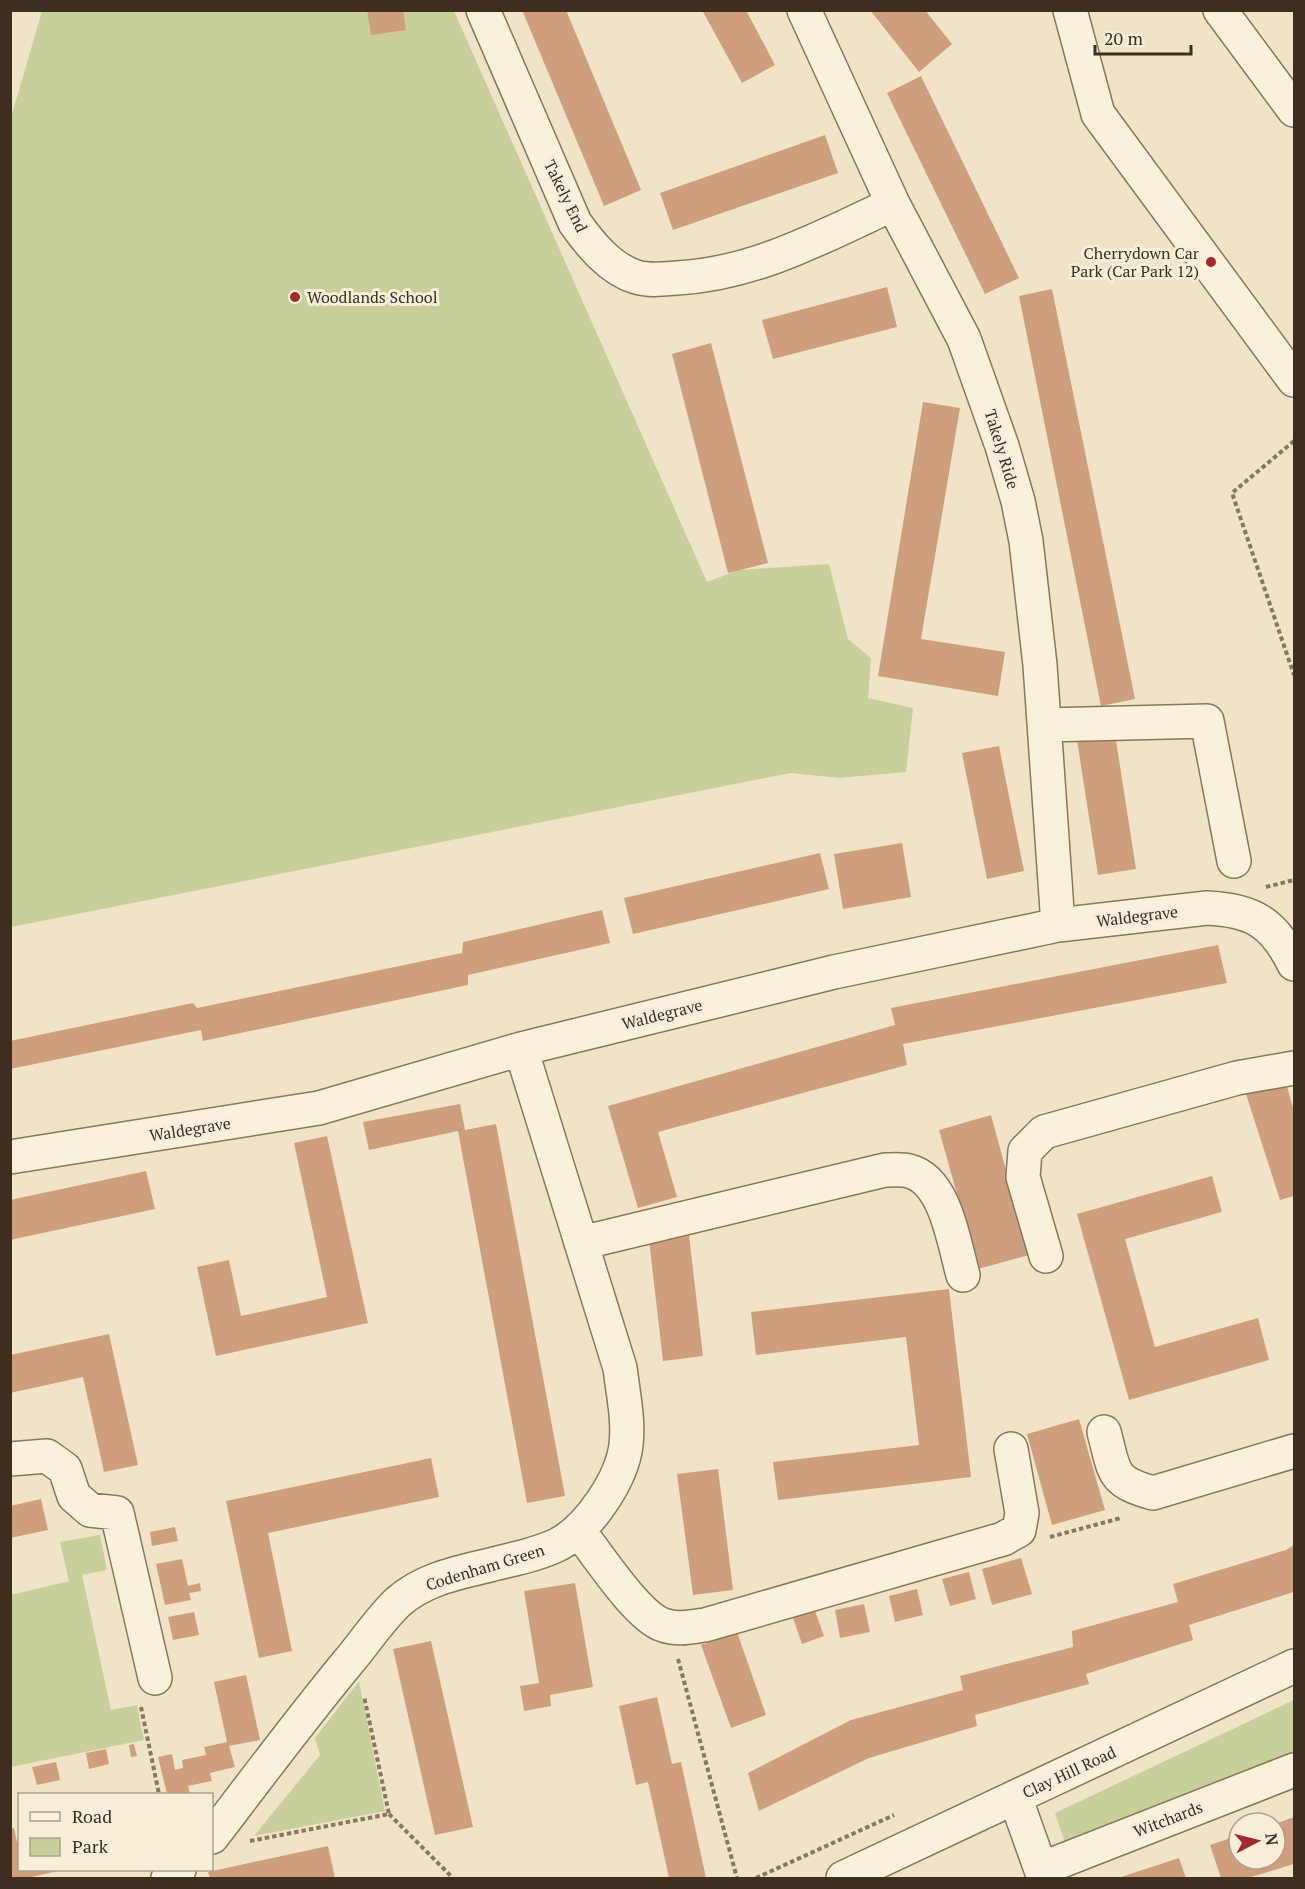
<svg xmlns="http://www.w3.org/2000/svg" width="1305" height="1889" font-family="'PT Serif',serif">
<style>
.green{fill:#c9cf9b}
.building{fill:#cf9f7d}
.lines{fill:none;stroke-linecap:round;stroke-linejoin:round}
.minor-casing{stroke:#8d765c;stroke-width:36}
.path{stroke:#8d765c;stroke-width:4;stroke-dasharray:4.5 3;stroke-linecap:butt}
.minor{stroke:#faf1dc;stroke-width:33}
.poi-dot{fill:#9e2a2b;stroke:#f7eed8;stroke-width:2}
.labels{text-anchor:middle;dominant-baseline:central;stroke-width:6;stroke-linejoin:round;paint-order:stroke}
.street-label{font-size:16px;fill:#3d2e20;stroke:#f7eed8}
.poi-label{font-size:16px;fill:#3d2e20;stroke:#f7eed8;text-anchor:end}
</style>
<rect width="100%" height="100%" fill="#f0e4c8"/>
<!-- green -->
<path class="green" d="M 42,11 L 454,11 L 707,582 L 738,570 L 829,564 L 848,639 L 871,658 L 868,698 L 913,708 L 906,772 L 839,778 L 791,773 L 11,927 L 10,121 Z
M 100,1535 L 107,1570 L 82,1575 L 111,1710 L 137,1705 L 144,1740 L 11,1767 L 11,1595 L 69,1581 L 60,1542 Z
M 359,1681 L 385,1811 L 254,1836 L 320,1755 L 315,1738 Z
M 1294,1700 L 1294,1757 L 1066,1846 L 1055,1813 Z"/>
<!-- building -->
<path class="building" d="M 367,10 L 403,10 L 406,30 L 371,35 Z
M 522,10 L 566,10 L 641,190 L 604,206 Z
M 702,10 L 746,10 L 775,65 L 742,83 Z
M 870,10 L 925,10 L 952,44 L 919,72 Z
M 921,76 L 1019,278 L 985,294 L 887,93 Z
M 825,135 L 838,173 L 673,230 L 660,193 Z
M 887,287 L 897,327 L 773,359 L 762,320 Z
M 1052,289 L 1135,699 L 1101,706 L 1019,296 Z
M 711,343 L 768,563 L 728,573 L 672,354 Z
M 923,402 L 960,408 L 921,639 L 1005,652 L 998,696 L 878,676 Z
M 1115,734 L 1136,869 L 1098,875 L 1077,740 Z
M 999,746 L 1024,871 L 987,879 L 962,753 Z
M 902,843 L 911,897 L 843,909 L 834,854 Z
M 820,853 L 829,889 L 633,934 L 624,898 Z
M 602,910 L 610,943 L 468,975 L 468,985 L 203,1041 L 201,1030 L 10,1069 L 10,1041 L 193,1003 L 197,1008 L 462,953 L 463,942 Z
M 1218,945 L 1227,983 L 903,1044 L 907,1065 L 658,1132 L 677,1197 L 638,1208 L 608,1106 L 895,1025 L 891,1008 Z
M 1284,1076 L 1294,1111 L 1294,1196 L 1280,1200 L 1244,1088 Z
M 460,1104 L 465,1130 L 496,1124 L 565,1496 L 527,1503 L 458,1131 L 369,1150 L 363,1122 Z
M 991,1115 L 1029,1255 L 978,1269 L 939,1130 Z
M 327,1136 L 368,1323 L 216,1356 L 197,1267 L 229,1260 L 241,1316 L 327,1297 L 294,1143 Z
M 146,1171 L 155,1209 L 10,1240 L 10,1200 Z
M 1212,1176 L 1222,1212 L 1125,1239 L 1155,1347 L 1258,1318 L 1269,1360 L 1129,1400 L 1077,1214 Z
M 689,1235 L 703,1356 L 663,1361 L 649,1240 Z
M 949,1289 L 971,1477 L 778,1500 L 773,1462 L 919,1445 L 906,1337 L 756,1355 L 751,1312 Z
M 109,1334 L 138,1465 L 104,1472 L 83,1377 L 10,1393 L 10,1355 Z
M 1079,1419 L 1105,1510 L 1052,1525 L 1027,1434 Z
M 431,1458 L 439,1497 L 268,1533 L 292,1651 L 259,1658 L 226,1501 Z
M 718,1469 L 733,1590 L 693,1595 L 677,1474 Z
M 41,1499 L 48,1530 L 10,1538 L 10,1506 Z
M 175,1527 L 178,1541 L 152,1546 L 150,1532 Z
M 1294,1545 L 1294,1592 L 1189,1625 L 1193,1640 L 1086,1674 L 1089,1684 L 975,1715 L 977,1726 L 869,1758 L 759,1811 L 748,1773 L 851,1720 L 963,1690 L 960,1676 L 1073,1647 L 1072,1631 L 1178,1602 L 1173,1584 L 1286,1550 Z
M 1021,1558 L 1032,1594 L 992,1605 L 982,1569 Z
M 182,1559 L 188,1586 L 200,1583 L 201,1591 L 189,1593 L 191,1600 L 165,1605 L 156,1564 Z
M 969,1572 L 976,1599 L 950,1606 L 942,1579 Z
M 575,1583 L 593,1687 L 550,1695 L 551,1706 L 524,1711 L 520,1686 L 539,1683 L 524,1591 Z
M 917,1589 L 923,1615 L 895,1622 L 889,1596 Z
M 864,1604 L 870,1632 L 840,1638 L 835,1610 Z
M 814,1608 L 824,1636 L 802,1644 L 792,1615 Z
M 194,1612 L 199,1635 L 173,1640 L 168,1617 Z
M 737,1632 L 766,1715 L 731,1728 L 701,1645 Z
M 431,1641 L 473,1827 L 435,1835 L 393,1649 Z
M 246,1675 L 260,1740 L 229,1746 L 235,1767 L 210,1773 L 212,1781 L 188,1786 L 190,1794 L 167,1794 L 158,1757 L 172,1754 L 175,1770 L 183,1768 L 182,1760 L 206,1755 L 204,1747 L 227,1742 L 214,1682 Z
M 657,1697 L 672,1764 L 681,1762 L 706,1878 L 669,1878 L 648,1782 L 636,1785 L 619,1706 Z
M 134,1744 L 137,1756 L 131,1757 L 129,1745 Z
M 106,1749 L 109,1764 L 89,1769 L 86,1753 Z
M 56,1762 L 60,1780 L 37,1785 L 32,1767 Z
M 1294,1817 L 1294,1864 L 1248,1878 L 1221,1878 L 1210,1845 L 1239,1835 L 1239,1859 L 1275,1859 L 1275,1824 Z
M 14,1828 L 17,1842 L 20,1841 L 20,1870 L 62,1870 L 27,1878 L 10,1878 L 10,1829 Z
M 328,1846 L 335,1878 L 210,1878 L 208,1872 Z
M 1179,1858 L 1186,1878 L 1118,1878 Z"/>
<g class="lines">
<defs>
<path id="minor" d="M 483,10 L 575,223 C 590,244 610,269 636,277 C 649,281 664,279 677,278 C 755,274 824,236 893,204
M 804,10 L 893,204 L 964,339 L 1002,446 L 1018,501 L 1026,541 L 1040,665 L 1058,925
M 1070,10 L 1098,114 L 1294,380
M 1220,10 L 1294,110
M 1045,725 L 1207,721 L 1234,861
M 10,1157 L 319,1108 L 521,1049 L 834,972 L 1058,925 L 1207,908 C 1253,910 1274,923 1294,964
M 581,1243 L 885,1170 C 892,1170 902,1169 909,1171 C 946,1180 954,1244 963,1275
M 1046,1256 L 1023,1177 L 1025,1151 L 1044,1132 L 1237,1078 L 1294,1068
M 1104,1432 C 1115,1472 1110,1481 1153,1493 L 1294,1451
M 10,1459 L 47,1456 L 65,1469 L 74,1496 L 90,1510 L 117,1513 L 155,1678
M 579,1531 C 597,1554 637,1616 663,1625 C 677,1630 690,1627 705,1625 L 1003,1539 L 1019,1530 L 1022,1513 L 1011,1449
M 1015,1797 L 1044,1878
M 212,1837 C 257,1778 301,1719 349,1661 C 365,1642 380,1619 398,1602 C 424,1579 457,1573 490,1565 C 513,1559 537,1555 559,1544 C 589,1528 622,1479 626,1445 C 629,1420 623,1393 620,1368 L 521,1049
M 1041,1869 L 1294,1770
M 168,1878 L 179,1870
M 843,1878 L 1294,1666"/>
</defs>
<!-- minor casing -->
<use href="#minor" class="minor-casing"/>
<!-- path -->
<path class="path" d="M 1294,441 L 1232,493 L 1294,675
M 1266,887 L 1294,880
M 1050,1537 L 1121,1518
M 678,1659 L 737,1878
M 141,1707 L 159,1794
M 389,1814 L 453,1878
M 250,1841 L 389,1814 L 364,1696
M 756,1878 L 894,1815"/>
<!-- minor -->
<use href="#minor" class="minor"/>
</g>
<!-- markers -->
<g class="poi-dot">
<circle cx="1211" cy="262" r="6"/>
<circle cx="295" cy="297" r="6"/>
</g>
<g class="labels">
<!-- street labels -->
<g class="street-label">
<text transform="translate(566 196) rotate(64)">Takely End</text>
<text transform="translate(1002 449) rotate(73)">Takely Ride</text>
<text transform="translate(1137 916) rotate(-7)">Waldegrave</text>
<text transform="translate(662 1014) rotate(-14)">Waldegrave</text>
<text transform="translate(190 1129) rotate(-9)">Waldegrave</text>
<text transform="translate(485 1567) rotate(-17)">Codenham Green</text>
<text transform="translate(1069 1772) rotate(-25)">Clay Hill Road</text>
<text transform="translate(1168 1819) rotate(-21)">Witchards</text>
</g>
<!-- poi labels -->
<g class="poi-label">
<text x="1199" y="253">Cherrydown Car<tspan x="1199" dy="18">Park (Car Park 12)</tspan></text>
<text x="307" y="297" text-anchor="start">Woodlands School</text>
</g>
</g>
<!-- border -->
<rect width="1305" height="1889" fill="none" stroke="#3d2e20" stroke-width="24"/>
<!-- legend -->
<rect x="18" y="1793" width="195" height="78" fill="#f7eed8" stroke="#ada18e" stroke-width="1.5"/>
<rect x="30" y="1812" width="30" height="9" fill="#faf1dc" stroke="#ada18e" stroke-width="1.5"/>
<text x="72" y="1823" font-size="18" fill="#3d2e20">Road</text>
<rect x="30" y="1838" width="30" height="18" fill="#c9cf9b" stroke="#ada18e" stroke-width="1.5"/>
<text x="72" y="1853" font-size="18" fill="#3d2e20">Park</text>
<!-- north arrow -->
<g transform="translate(1257 1841) rotate(83)"><circle r="28" fill="#f7eed8" stroke="#ada18e" stroke-width="1.5"/>
<path d="M0-4.5L10 22L0 15L-10 22Z" fill="#9e2a2b"/>
<text y="-9" font-size="16" font-weight="bold" text-anchor="middle" fill="#3d2e20">N</text>
</g>
<!-- scale -->
<path d="M1095 45v9h96v-9" fill="none" stroke="#3d2e20" stroke-width="3"/>
<text x="1104" y="45" font-size="18" fill="#3d2e20" stroke="#f7eed8" stroke-width="4.5" paint-order="stroke">20 m</text>
</svg>
